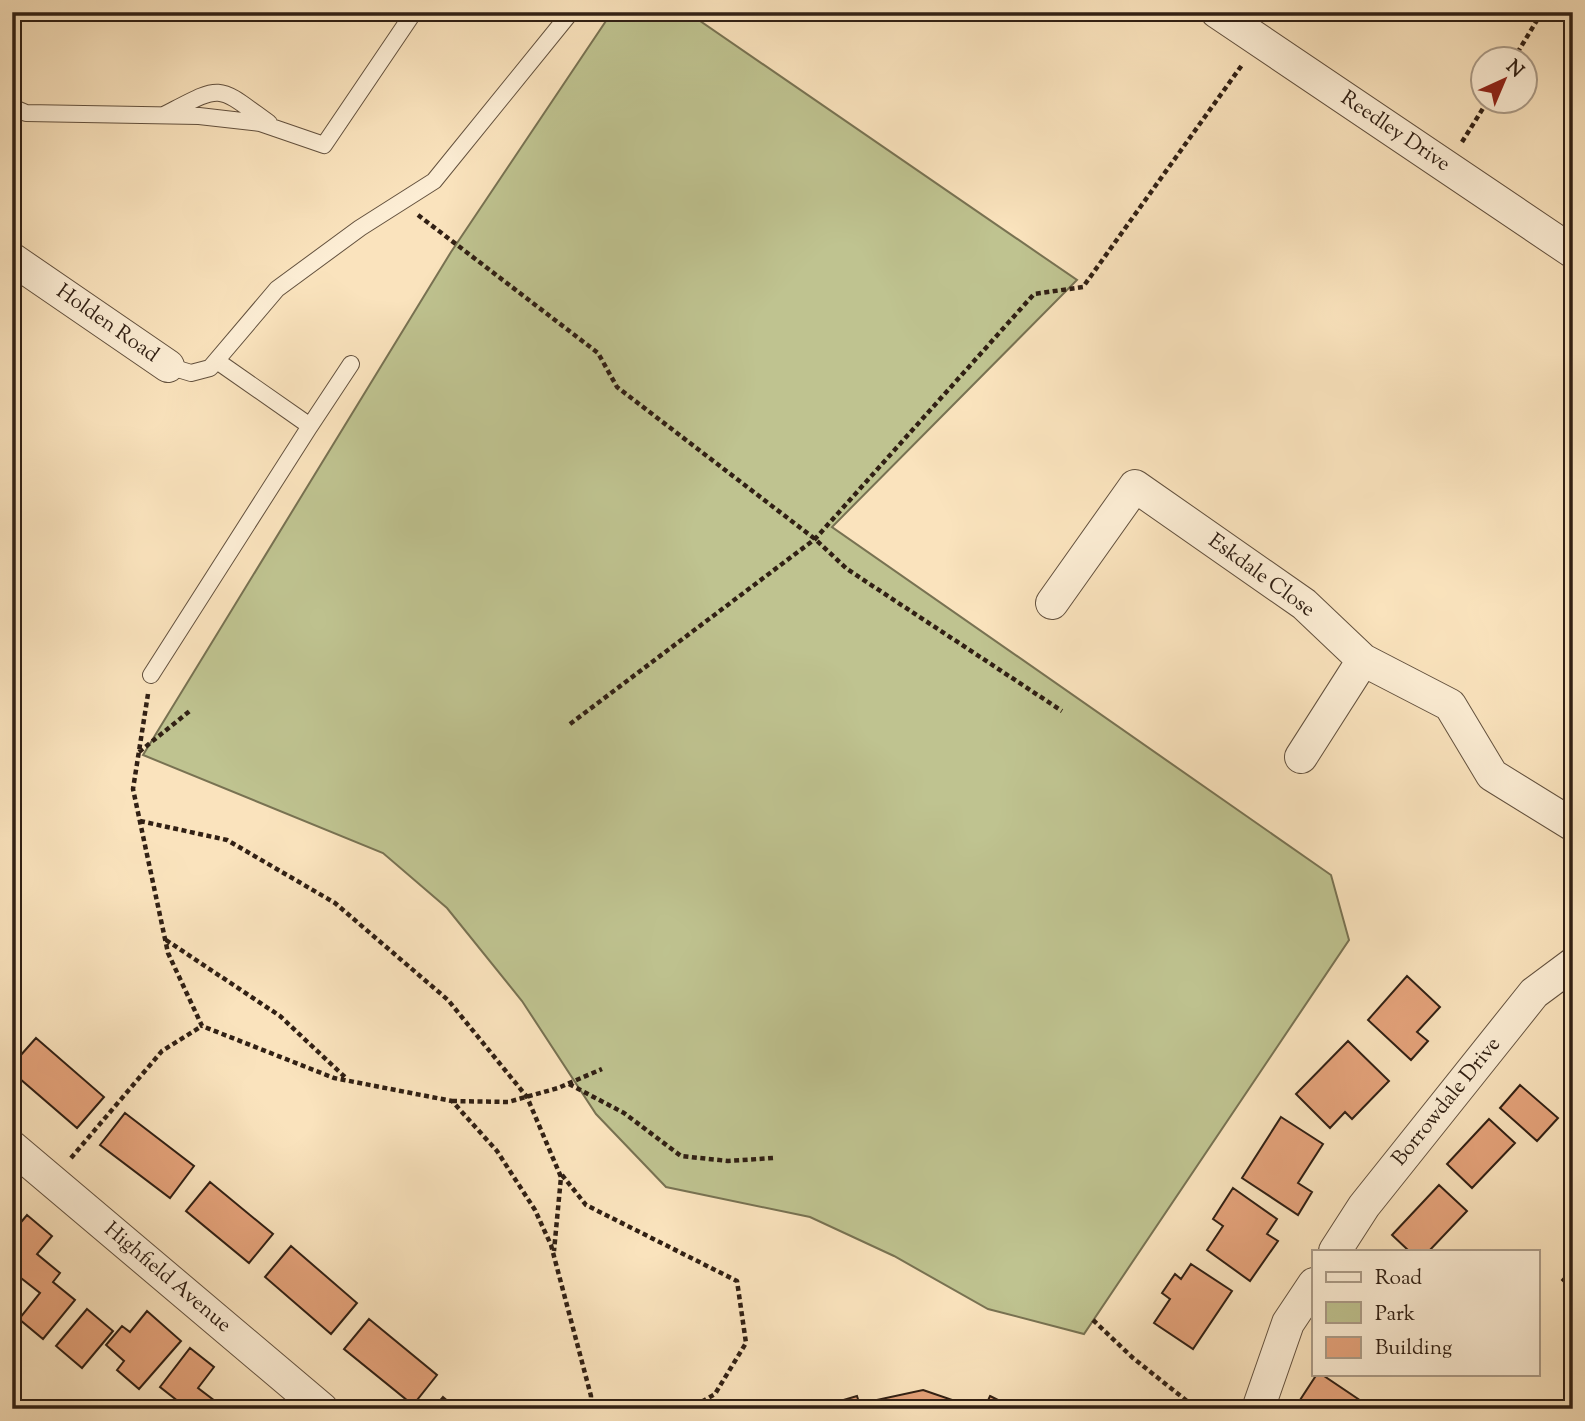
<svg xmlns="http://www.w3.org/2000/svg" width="1585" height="1421" font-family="'Sorts Mill Goudy',serif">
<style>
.green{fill:#bfc390;stroke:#787252;stroke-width:2}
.building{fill:#e5a37b;stroke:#312014;stroke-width:2}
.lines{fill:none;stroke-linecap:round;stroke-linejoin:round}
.service-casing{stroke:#63513e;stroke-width:18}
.minor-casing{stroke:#63513e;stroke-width:34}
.path{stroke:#312014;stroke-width:4.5;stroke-dasharray:5 3.5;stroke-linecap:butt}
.service{stroke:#fcedd4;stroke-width:16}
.minor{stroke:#fcedd4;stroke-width:32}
.labels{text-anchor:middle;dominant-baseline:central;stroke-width:7;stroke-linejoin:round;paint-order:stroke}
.street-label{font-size:21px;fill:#312014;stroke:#fcedd4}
</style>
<rect width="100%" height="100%" fill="#fae3bd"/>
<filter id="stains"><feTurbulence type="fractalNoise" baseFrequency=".00286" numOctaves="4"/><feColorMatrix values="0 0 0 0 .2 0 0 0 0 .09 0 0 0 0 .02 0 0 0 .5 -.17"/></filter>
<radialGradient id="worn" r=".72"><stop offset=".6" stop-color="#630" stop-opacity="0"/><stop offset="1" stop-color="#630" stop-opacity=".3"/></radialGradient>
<!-- green -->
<path class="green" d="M 612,12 L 687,12 L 1077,280 L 832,527 L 1331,875 L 1349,940 L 1084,1334 L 988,1309 L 894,1256 L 810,1217 L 666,1187 L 596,1114 L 522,1001 L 447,908 L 383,853 L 143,755 L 451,252 Z"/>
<!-- building -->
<path class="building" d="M 1407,976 L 1440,1007 L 1417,1032 L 1428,1041 L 1411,1060 L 1368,1020 Z
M 36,1038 L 104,1097 L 77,1128 L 12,1072 L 12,1065 Z
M 1348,1041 L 1389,1081 L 1352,1119 L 1345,1112 L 1330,1128 L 1296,1094 Z
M 1520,1085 L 1558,1118 L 1537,1141 L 1500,1108 Z
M 125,1113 L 194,1166 L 170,1198 L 100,1145 Z
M 1281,1117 L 1323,1144 L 1298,1183 L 1312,1192 L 1298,1215 L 1242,1178 Z
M 1489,1119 L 1515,1143 L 1472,1188 L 1447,1164 Z
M 210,1182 L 273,1234 L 249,1263 L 186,1211 Z
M 1439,1185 L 1467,1211 L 1429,1251 L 1409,1251 L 1392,1235 Z
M 1233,1188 L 1277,1219 L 1267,1234 L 1278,1241 L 1250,1281 L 1207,1250 L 1223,1226 L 1213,1219 Z
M 27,1215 L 52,1236 L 37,1254 L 60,1273 L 53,1282 L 75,1300 L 43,1339 L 19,1319 L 40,1293 L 12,1271 L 12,1233 Z
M 291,1246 L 357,1303 L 331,1334 L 265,1277 Z
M 1191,1264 L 1232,1291 L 1193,1349 L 1154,1323 L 1170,1299 L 1162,1293 L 1175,1274 L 1181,1279 Z
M 1573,1268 L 1573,1291 L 1562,1280 Z
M 87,1309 L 113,1331 L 82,1368 L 56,1346 Z
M 147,1311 L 181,1341 L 139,1389 L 117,1370 L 124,1361 L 106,1345 L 122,1326 L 130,1332 Z
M 369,1319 L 437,1375 L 413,1405 L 344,1349 Z
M 190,1348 L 214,1367 L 198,1388 L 219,1404 L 216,1409 L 188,1409 L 160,1387 Z
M 1317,1374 L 1321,1374 L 1373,1409 L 1313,1409 L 1300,1400 Z
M 923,1390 L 967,1405 L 965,1409 L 874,1409 L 872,1401 Z
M 857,1396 L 861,1409 L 813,1409 Z
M 990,1396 L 1016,1409 L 984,1409 Z
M 443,1397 L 457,1409 L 433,1409 Z"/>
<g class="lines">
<defs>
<path id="service" d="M 12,107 L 26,113 L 199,116 L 260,123 L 324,145 L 414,12
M 164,115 C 224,84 215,84 269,123
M 217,361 L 310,426 L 351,364
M 168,366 L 191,373 L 210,368 L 277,289 L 360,228 L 434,181 L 571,12
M 151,675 L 310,426"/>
<path id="minor" d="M 1217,12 L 1573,252
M 12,259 L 168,366
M 1052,603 L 1135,486 L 1304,604 L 1363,660 L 1450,705 L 1492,775 L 1573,825
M 1301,757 L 1363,660
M 12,1147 L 322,1409
M 1335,1251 L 1364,1206 L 1534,993 L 1573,964
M 1258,1409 L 1288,1323 L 1314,1284"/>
</defs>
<!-- service casing -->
<use href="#service" class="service-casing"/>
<!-- minor casing -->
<use href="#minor" class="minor-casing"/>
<!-- path -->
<path class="path" d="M 1513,60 L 1542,12
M 1462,142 L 1487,102
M 418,215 L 598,353 L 617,387 L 815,539 L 847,569 L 1062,711
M 148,694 L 133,789 L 168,953 L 202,1026 L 334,1078 L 452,1101 L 497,1151 L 535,1210 L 551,1245 L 591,1396 L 590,1409
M 570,724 L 815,539 L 1034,294 L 1083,287 L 1242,65
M 139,752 L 191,710
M 140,821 L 227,840 L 335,903 L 448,1000 L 527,1097 L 561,1177 L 554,1251
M 166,940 L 280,1016 L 347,1079
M 569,1084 L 624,1113 L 681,1156 L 728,1161 L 773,1158
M 452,1101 L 508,1102 L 558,1088 L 602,1069
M 71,1158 L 162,1051 L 202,1026
M 562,1175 L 586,1205 L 737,1281 L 746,1343 L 715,1394 L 689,1409
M 1093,1320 L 1133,1358 L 1197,1409"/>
<!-- service -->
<use href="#service" class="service"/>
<!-- minor -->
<use href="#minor" class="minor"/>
</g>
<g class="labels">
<!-- street labels -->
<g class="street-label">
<text transform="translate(1395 132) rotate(34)">Reedley Drive</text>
<text transform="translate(107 324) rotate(35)">Holden Road</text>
<text transform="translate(1261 576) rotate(36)">Eskdale Close</text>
<text transform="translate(1447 1102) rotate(-51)">Borrowdale Drive</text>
<text transform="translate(167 1278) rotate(40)">Highfield Avenue</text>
</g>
</g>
<!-- margin -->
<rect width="1585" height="1421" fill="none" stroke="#fae3bd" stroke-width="42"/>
<rect x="14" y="14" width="1557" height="1393" fill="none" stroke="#312014" stroke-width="3.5"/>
<rect x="21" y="21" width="1543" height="1379" fill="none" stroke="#312014" stroke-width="2"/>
<!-- legend -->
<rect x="1312" y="1250" width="228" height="126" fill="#fcedd4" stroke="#ab9b87" stroke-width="2"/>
<rect x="1326" y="1272" width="35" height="10" fill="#fcedd4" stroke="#ab9b87" stroke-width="2"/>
<text x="1375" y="1284" font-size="21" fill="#312014">Road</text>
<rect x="1326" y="1302" width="35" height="21" fill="#bfc390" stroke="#ab9b87" stroke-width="2"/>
<text x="1375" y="1320" font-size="21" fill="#312014">Park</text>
<rect x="1326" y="1337" width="35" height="21" fill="#e5a37b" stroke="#ab9b87" stroke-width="2"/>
<text x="1375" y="1354" font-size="21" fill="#312014">Building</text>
<!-- north arrow -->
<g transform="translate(1504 80) rotate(44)"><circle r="33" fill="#fcedd4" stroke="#ab9b87" stroke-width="2"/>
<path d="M0-5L12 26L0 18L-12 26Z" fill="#8f2418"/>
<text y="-10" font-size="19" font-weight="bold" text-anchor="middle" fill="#312014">N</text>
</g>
<rect width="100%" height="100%" filter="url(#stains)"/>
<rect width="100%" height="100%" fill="url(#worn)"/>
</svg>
